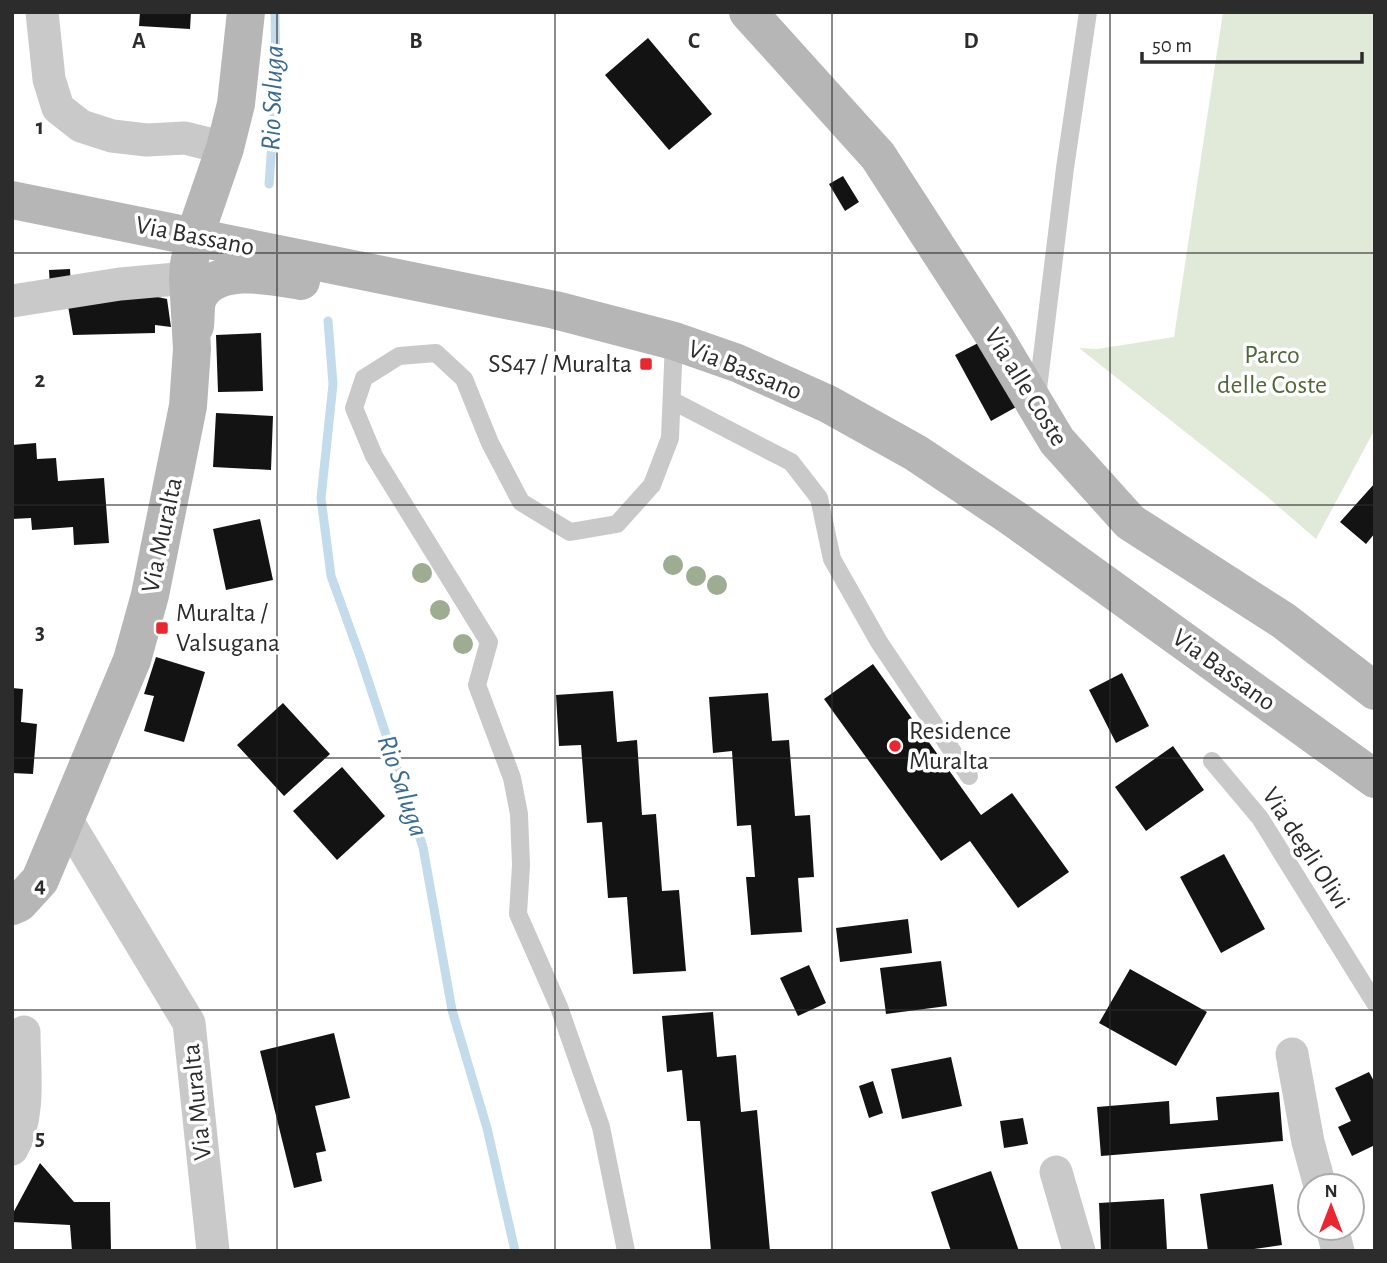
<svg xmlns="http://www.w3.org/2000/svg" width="1387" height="1263" font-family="'Alegreya Sans',sans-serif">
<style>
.green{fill:#e1ead8}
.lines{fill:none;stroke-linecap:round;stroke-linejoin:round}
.stream{stroke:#c3dbeb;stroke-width:9}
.building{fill:#131313}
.lane{stroke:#c9c9c9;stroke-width:18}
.street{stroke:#c9c9c9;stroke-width:33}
.secondary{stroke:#b6b6b6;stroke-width:38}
.tree{fill:#9eac92}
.grid{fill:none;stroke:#2c2c2c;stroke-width:2;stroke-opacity:0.55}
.poi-dot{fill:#ea2631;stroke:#fff;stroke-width:2.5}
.labels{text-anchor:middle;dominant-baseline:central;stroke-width:7;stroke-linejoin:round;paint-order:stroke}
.street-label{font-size:26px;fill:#2c2c2c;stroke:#fff}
.park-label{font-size:26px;fill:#4e6838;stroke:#fff}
.poi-label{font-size:26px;fill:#2c2c2c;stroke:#fff;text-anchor:start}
.water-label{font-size:28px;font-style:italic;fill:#386c8f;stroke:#fff}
.grid-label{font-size:23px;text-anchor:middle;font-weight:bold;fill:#2c2c2c;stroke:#fff;stroke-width:7;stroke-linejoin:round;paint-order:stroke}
</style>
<rect width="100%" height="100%" fill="#fff"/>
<!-- green -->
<path class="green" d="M 1223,12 L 1375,12 L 1375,429 L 1316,539 L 1264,494 L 1079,348 L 1097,349 L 1174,337 Z"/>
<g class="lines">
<!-- stream -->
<path class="stream" d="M 269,184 L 276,86 L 275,12
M 328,321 L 333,384 L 321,498 L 331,576 L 360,656 L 423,847 L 452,1010 L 487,1128 L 515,1251"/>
</g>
<!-- building -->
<path class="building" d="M 140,12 L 191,12 L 190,29 L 139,26 Z
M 648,38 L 712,114 L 669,150 L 605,75 Z
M 843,176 L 859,202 L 845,211 L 829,184 Z
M 70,269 L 71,287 L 50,288 L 49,270 Z
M 144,294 L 167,299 L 171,327 L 155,325 L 155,333 L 73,335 L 67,300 Z
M 261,333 L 263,391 L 218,392 L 216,335 Z
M 984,340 L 1020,405 L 991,421 L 955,355 Z
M 216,413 L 273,416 L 271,470 L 213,467 Z
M 36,443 L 37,459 L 56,458 L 58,481 L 104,478 L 109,543 L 74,545 L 73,527 L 32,530 L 31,518 L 12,519 L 12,445 Z
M 1375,483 L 1375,533 L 1366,544 L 1340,522 Z
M 260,519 L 273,580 L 226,590 L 213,529 Z
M 156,657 L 205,672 L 184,742 L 144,731 L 154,696 L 144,694 Z
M 873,664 L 981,815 L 1012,793 L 1069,872 L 1018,908 L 970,841 L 941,861 L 824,699 Z
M 1122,673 L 1149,726 L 1116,743 L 1089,690 Z
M 12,688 L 23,689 L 21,722 L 37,724 L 33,774 L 12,773 Z
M 613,691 L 617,742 L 637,740 L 642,815 L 656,814 L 662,891 L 679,890 L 686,971 L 633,974 L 627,897 L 608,898 L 602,822 L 587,823 L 581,745 L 559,746 L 556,695 Z
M 768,693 L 772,741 L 789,740 L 795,816 L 810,815 L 814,877 L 798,878 L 802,932 L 751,935 L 746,877 L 755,877 L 751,825 L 737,826 L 732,751 L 713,753 L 709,697 Z
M 283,703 L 330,754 L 284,796 L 237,745 Z
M 1173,746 L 1204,790 L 1146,831 L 1115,787 Z
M 342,767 L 385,816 L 337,860 L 293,811 Z
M 1224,854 L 1265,929 L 1221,953 L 1180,877 Z
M 908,919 L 912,953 L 840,962 L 836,928 Z
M 941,961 L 947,1006 L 886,1014 L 880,968 Z
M 809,965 L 826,1003 L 798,1016 L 780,978 Z
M 1130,969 L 1207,1012 L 1176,1066 L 1099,1023 Z
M 713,1012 L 717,1057 L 736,1055 L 741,1112 L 757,1110 L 770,1251 L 711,1251 L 700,1121 L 687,1121 L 682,1070 L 667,1072 L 662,1016 Z
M 334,1033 L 350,1098 L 315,1106 L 326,1151 L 316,1153 L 322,1181 L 294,1188 L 260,1051 Z
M 951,1057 L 962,1106 L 902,1119 L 891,1069 Z
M 1369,1072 L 1375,1083 L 1375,1145 L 1352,1156 L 1338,1127 L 1351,1121 L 1335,1088 Z
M 873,1081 L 883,1113 L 869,1118 L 859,1086 Z
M 1279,1092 L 1283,1141 L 1101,1156 L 1097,1107 L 1169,1101 L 1170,1124 L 1218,1120 L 1216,1097 Z
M 1023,1118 L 1028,1144 L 1004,1148 L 1000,1121 Z
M 40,1163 L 74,1202 L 110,1202 L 111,1251 L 72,1251 L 70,1225 L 12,1222 L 12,1215 Z
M 991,1171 L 1019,1251 L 951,1251 L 931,1192 Z
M 1273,1184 L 1282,1245 L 1240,1251 L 1208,1251 L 1200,1194 Z
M 1164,1199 L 1167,1251 L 1101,1251 L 1099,1203 Z"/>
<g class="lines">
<!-- lane -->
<path class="lane" d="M 1037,397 L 1065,168 L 1088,12
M 673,401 L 791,462 L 819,498 L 832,559 L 879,642 L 969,776
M 1212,761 L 1260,818 L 1375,1003
M 626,1251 L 601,1127 L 559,1007 L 518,914 L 521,865 L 519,814 L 512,778 L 477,685 L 489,642 L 374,456 L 354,408 L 364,378 L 399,356 L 436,353 L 464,379 L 490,443 L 521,502 L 570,532 L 617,524 L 652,485 L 670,438 L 674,341"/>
<!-- street -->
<path class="street" d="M 42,12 L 49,79 L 58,108 L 81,126 L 112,136 L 147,140 L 185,138 L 225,148
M 12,301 L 120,284 L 188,278
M 66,819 L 189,1023 L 213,1251
M 1292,1054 L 1308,1142 L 1320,1186
M 12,1149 C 31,1116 24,1069 24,1032
M 1056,1172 L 1079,1251
M 1332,1228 L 1338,1251"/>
<!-- secondary -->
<path class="secondary" d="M 748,12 L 878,156 L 993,334 L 1057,441 L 1130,522 L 1284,621 L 1375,691
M 12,200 L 555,310 L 674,341 L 737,363 L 828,404 L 916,453 L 1013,518 L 1375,779
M 195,326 C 196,318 195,305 198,298 C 214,263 273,276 301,281
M 12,906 L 19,903 L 40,880 L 132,660 L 150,595 L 188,406 L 192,349 L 188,278 L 189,264 L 195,235 L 225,148 L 236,104 L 246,12"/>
</g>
<!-- trees -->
<g class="tree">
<circle cx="673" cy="565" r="10"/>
<circle cx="422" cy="573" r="10"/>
<circle cx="696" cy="576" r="10"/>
<circle cx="717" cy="585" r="10"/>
<circle cx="440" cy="610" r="10"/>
<circle cx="463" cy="644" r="10"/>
</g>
<!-- grid -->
<path class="grid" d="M 277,12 L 277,1251M 555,12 L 555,1251M 832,12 L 832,1251M 1110,12 L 1110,1251M 12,253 L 1375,253M 12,505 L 1375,505M 12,758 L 1375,758M 12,1010 L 1375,1010"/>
<!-- markers -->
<g class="poi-dot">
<rect x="639" y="357" width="14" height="14" rx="3.5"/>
<rect x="155" y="621" width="14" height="14" rx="3.5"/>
<circle cx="895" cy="746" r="7"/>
</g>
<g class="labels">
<!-- street labels -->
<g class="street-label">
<text transform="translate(195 236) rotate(11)">Via Bassano</text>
<text transform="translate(745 370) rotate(22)">Via Bassano</text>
<text transform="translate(1026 387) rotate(58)">Via alle Coste</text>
<text transform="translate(162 535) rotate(-78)">Via Muralta</text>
<text transform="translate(1224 670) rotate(36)">Via Bassano</text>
<text transform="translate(1306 848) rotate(57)">Via degli Olivi</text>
<text transform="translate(197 1102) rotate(-96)">Via Muralta</text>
</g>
<!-- park labels -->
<g class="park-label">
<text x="1272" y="355">Parco<tspan x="1272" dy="30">delle Coste</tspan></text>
</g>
<!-- poi labels -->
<g class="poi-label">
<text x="632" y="364" text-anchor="end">SS47 / Muralta</text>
<text x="176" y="613">Muralta /<tspan x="176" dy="30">Valsugana</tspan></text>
<text x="909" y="731">Residence<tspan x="909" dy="30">Muralta</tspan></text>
</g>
<!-- water labels -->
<g class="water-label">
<text transform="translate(273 98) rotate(-88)">Rio Saluga</text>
<text transform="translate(402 786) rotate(71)">Rio Saluga</text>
</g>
</g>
<g class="grid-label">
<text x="139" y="48">A</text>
<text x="416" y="48">B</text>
<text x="694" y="48">C</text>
<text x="971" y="48">D</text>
<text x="40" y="134">1</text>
<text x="40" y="387">2</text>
<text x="40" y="639">3</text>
<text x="40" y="892">4</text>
<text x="40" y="1145">5</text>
</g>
<!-- border -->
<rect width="1387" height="1263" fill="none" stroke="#2c2c2c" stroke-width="28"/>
<!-- north arrow -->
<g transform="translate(1331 1207)"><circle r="33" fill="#ffffff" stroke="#ababab" stroke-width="2"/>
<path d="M0-5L12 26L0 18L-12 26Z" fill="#ea2631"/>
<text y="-10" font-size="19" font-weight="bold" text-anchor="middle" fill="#2c2c2c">N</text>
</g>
<!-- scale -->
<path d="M1142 52v10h220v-10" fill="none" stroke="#2c2c2c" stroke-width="3.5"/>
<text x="1152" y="52" font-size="21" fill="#2c2c2c" stroke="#ffffff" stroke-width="5" paint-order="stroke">50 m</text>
</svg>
